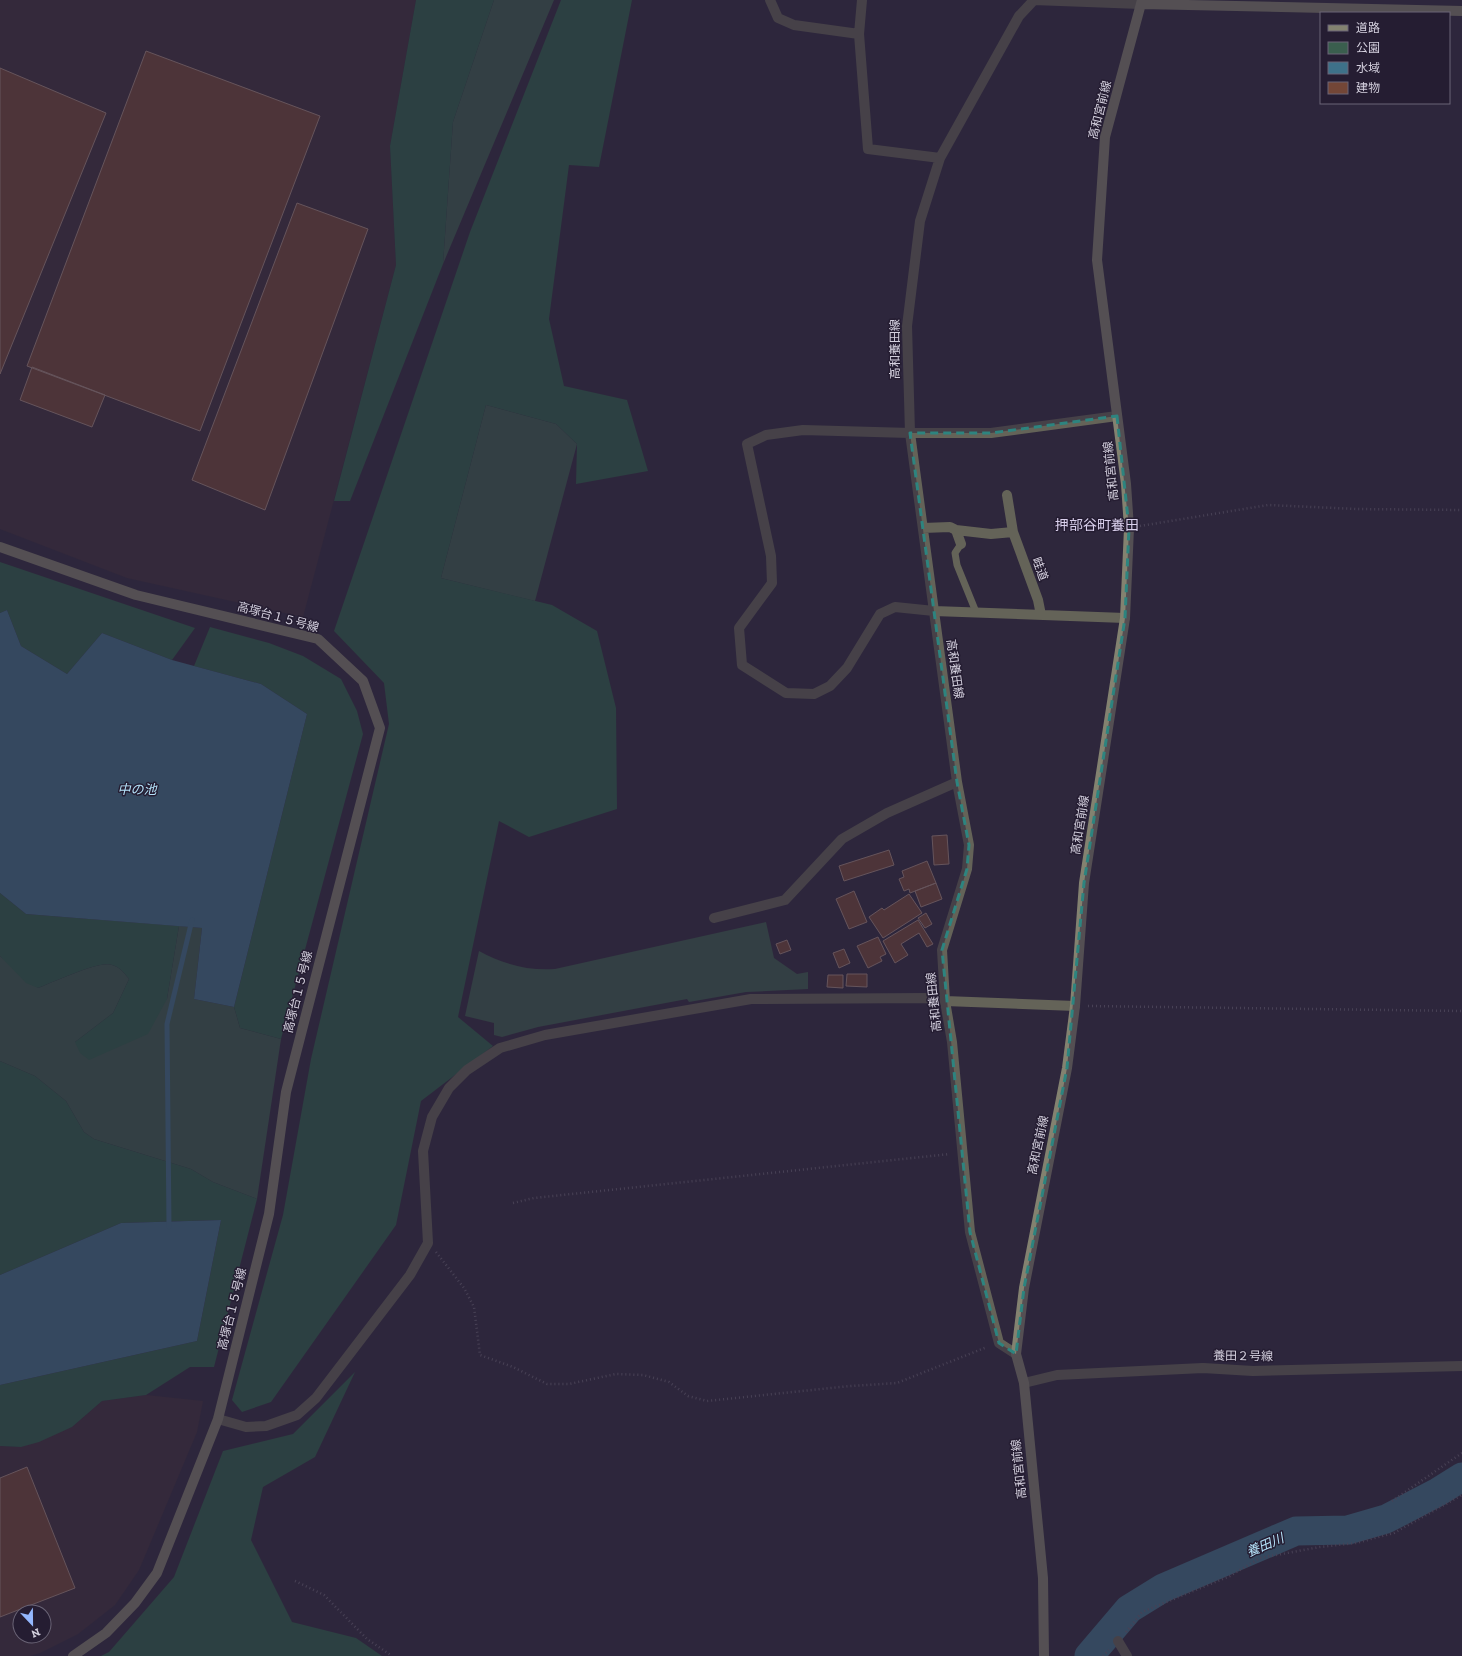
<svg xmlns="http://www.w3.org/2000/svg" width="1462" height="1656" font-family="'Zilla Slab','Noto Sans JP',serif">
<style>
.industrial{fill:#3c2d3a;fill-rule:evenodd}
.green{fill:#3a5e4e}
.forest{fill:#2b5f49}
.water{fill:#3e7189}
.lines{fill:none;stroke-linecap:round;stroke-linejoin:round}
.stream{stroke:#3e7189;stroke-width:5}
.river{stroke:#3e7189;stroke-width:29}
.building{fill:#734637;stroke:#a98b81}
.path{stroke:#686275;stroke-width:2.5;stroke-dasharray:1 3;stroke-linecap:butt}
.lane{stroke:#646358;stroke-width:7}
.street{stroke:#646358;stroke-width:10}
.secondary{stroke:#838270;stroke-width:10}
.marked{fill:none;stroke:#2d847f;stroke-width:3;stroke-dasharray:8 5;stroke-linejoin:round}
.labels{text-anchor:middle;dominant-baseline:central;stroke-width:3;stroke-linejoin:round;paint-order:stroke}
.street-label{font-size:12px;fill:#d4d0de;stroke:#251d32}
.water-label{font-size:13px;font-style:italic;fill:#b4e2f9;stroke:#251d32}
.quarter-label{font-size:14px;fill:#dad1ed;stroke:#251d32}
</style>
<rect width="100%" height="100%" fill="#2e273c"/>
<!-- industrial -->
<path class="industrial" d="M 0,0 L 416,0 L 390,146 L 396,265 L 303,617 L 127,578 L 0,529 Z
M 146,1395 L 203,1401 L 197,1432 L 139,1570 L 115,1605 L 78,1634 L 40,1653 L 30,1656 L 0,1656 L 0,1446 L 21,1447 L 72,1427 L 102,1401 ZM 20,1612 L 44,1612 L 44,1636 L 20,1636 Z"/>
<!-- green -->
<path class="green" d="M 494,0 L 554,0 L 443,264 L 453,122 Z
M 486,405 L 556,424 L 577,444 L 535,601 L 441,578 Z
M 766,922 L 774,958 L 797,974 L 808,972 L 808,989 L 746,992 L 689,1002 L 687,999 L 538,1027 L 502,1037 L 494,1035 L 494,1023 L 465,1016 L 479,951 C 503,964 528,971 555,969 Z
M 179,926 L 202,928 L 194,999 L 234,1007 L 240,1028 L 281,1039 L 257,1199 L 213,1182 L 191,1169 L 94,1139 L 84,1132 L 66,1101 L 35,1076 L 0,1061 L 0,956 L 38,988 C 52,983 100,960 112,965 C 120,967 124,973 129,979 L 113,1013 L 75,1042 L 167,999 Z"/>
<!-- forest -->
<path class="forest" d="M 416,0 L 494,0 L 453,122 L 443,264 L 350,501 L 334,501 L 396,265 L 390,146 Z
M 561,0 L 632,0 L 599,167 L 569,165 L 549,319 L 564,386 L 627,400 L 648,471 L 576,484 L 577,444 L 556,424 L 486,405 L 441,578 L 552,605 L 597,631 L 616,708 L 617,809 L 529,837 L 499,821 L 458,1017 L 493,1046 L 421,1101 L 396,1225 L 271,1402 L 242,1412 L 232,1400 L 283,1215 L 311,1059 L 389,724 L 384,683 L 334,631 L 470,232 Z
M 0,562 L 195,628 L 172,660 L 102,633 L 67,674 L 21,646 L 7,610 L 0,613 Z
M 210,627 L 269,643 L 303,656 L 341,679 L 357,711 L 363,734 L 281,1039 L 240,1028 L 234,1007 L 307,714 L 261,684 L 194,666 Z
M 0,893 L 26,914 L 179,926 L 167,999 L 148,1034 L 89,1060 L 80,1053 L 75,1042 L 113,1013 L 129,979 C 124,973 120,967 112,965 C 100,960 52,983 38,988 L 26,983 L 0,956 Z
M 0,1061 L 35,1076 L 66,1101 L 84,1132 L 94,1139 L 191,1169 L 213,1182 L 257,1199 L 214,1367 L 190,1367 L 146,1395 L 102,1401 L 72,1427 L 39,1442 L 21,1447 L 0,1446 L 0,1385 L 197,1341 L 221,1220 L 121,1223 L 0,1275 Z
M 355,1372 L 315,1457 L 263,1487 L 251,1540 L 292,1622 L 356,1638 L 382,1656 L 101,1656 L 109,1652 L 174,1577 L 223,1451 L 293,1434 Z"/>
<!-- water -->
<path class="water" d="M 7,610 L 21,646 L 67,674 L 102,633 L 172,660 L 261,684 L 307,714 L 234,1007 L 194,999 L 202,928 L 26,914 L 0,893 L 0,613 Z
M 221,1220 L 197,1341 L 0,1385 L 0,1275 L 121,1223 Z"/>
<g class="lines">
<!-- stream -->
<path class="stream" d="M 169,1227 L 167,1024 L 192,920"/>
<!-- river -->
<path class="river" d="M 1089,1656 L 1129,1609 L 1163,1588 L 1296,1531 L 1348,1530 L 1386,1519 L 1438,1492 L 1462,1477"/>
</g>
<!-- building -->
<path class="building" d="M 146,51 L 320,116 L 200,431 L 27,366 Z
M 0,68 L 106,113 L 0,374 Z
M 297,203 L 368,229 L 265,510 L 192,480 Z
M 32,367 L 105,395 L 92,427 L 20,400 Z
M 947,835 L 949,864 L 934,865 L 932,836 Z
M 889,850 L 894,865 L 844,881 L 839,866 Z
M 927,861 L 936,883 L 910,893 L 909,889 L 904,891 L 899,879 L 904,877 L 902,871 Z
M 936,883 L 942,899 L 921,907 L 915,891 Z
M 854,891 L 867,922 L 849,929 L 836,899 Z
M 909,894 L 922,913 L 883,938 L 869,917 L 882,908 L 884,910 Z
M 926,913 L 932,924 L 925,928 L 918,918 Z
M 918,920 L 933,944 L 927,947 L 919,933 L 901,944 L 908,955 L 895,963 L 883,941 Z
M 878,937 L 886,954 L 880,957 L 882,961 L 868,968 L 857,946 Z
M 787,940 L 791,950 L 780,954 L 776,944 Z
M 844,949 L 850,963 L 839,968 L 833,953 Z
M 847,974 L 867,974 L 867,987 L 846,986 Z
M 828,975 L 843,975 L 843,988 L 827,987 Z
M 27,1467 L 75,1588 L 0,1617 L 0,1478 Z"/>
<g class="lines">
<!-- path -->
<path class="path" d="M 1140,526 L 1268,505 L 1357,509 L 1462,510
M 1088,1006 L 1462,1011
M 513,1203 L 534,1198 L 950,1154
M 436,1252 L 464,1288 L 474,1307 L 480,1355 L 513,1367 L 547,1384 L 569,1384 L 616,1374 L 643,1375 L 669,1382 L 688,1396 L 707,1401 L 850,1386 L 897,1383 L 987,1347
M 1392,1501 L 1462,1453
M 295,1581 L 324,1595 L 367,1639 L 392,1656
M 1126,1632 L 1142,1612 L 1230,1576 L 1260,1558 L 1320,1547 L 1356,1543 L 1394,1533 L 1462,1495
M 1103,1656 L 1109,1650"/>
<!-- lane -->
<path class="lane" d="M 961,544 L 955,553 L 957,565 L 976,612"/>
<!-- street -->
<path class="street" d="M 770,0 L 778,18 L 794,25 L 859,34
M 862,0 L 859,34 L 868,149 L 940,158
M 1034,0 L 1141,4
M 1117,416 L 991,433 L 910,433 L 803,430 L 766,435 L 747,444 L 771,556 L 772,583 L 739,628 L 742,665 L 786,693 L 814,694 L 830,686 L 847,668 L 880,614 L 895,607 L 934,611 L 1125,618
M 923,528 L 950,527 L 956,530
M 1013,532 L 1038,600 L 1041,615
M 961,544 L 956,530 L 991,534 L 1013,532 L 1007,495
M 714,918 L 785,900 L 842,839 L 887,813 L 957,782
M 1016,1354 L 999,1343 L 970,1232 L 952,1042 L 945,1001 L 942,950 L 967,869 L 969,845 L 957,782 L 910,433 L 907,326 L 920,221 L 940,158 L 1019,16 L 1034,0
M 1024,1383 L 1057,1375 L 1203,1368 L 1253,1371 L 1462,1366
M 218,1419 L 246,1427 L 266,1426 L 297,1415 L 316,1398 L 410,1275 L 428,1243 L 423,1151 L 432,1117 L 449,1088 L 467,1070 L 500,1048 L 545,1035 L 751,999 L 929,998 L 945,1001 L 1075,1006
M 1118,1641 L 1127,1656"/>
<!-- secondary -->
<path class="secondary" d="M 1141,4 L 1462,11
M 0,547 L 136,595 L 318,639 L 363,681 L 380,728 L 286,1092 L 269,1214 L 218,1419 L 157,1573 L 135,1603 L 106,1633 L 73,1656
M 1044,1656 L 1043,1578 L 1024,1383 L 1016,1354 L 1024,1288 L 1067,1068 L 1075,1006 L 1084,883 L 1125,618 L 1129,528 L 1126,484 L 1097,260 L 1105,137 L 1142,0"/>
</g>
<!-- marked area -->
<path d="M0 0H1462V1656H0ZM 1117,416 L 1129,528 L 1125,618 L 1084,883 L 1067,1068 L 1024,1288 L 1016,1354 L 999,1343 L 970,1232 L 942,950 L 967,869 L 969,845 L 957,782 L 910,433 L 991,433 Z" fill="#2e273c" fill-opacity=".55" fill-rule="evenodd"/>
<path class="marked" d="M 1117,416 L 1129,528 L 1125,618 L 1084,883 L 1067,1068 L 1024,1288 L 1016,1354 L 999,1343 L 970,1232 L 942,950 L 967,869 L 969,845 L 957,782 L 910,433 L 991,433 Z"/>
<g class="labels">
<!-- street labels -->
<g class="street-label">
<text transform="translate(1100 110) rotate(-76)">高和宮前線</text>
<text transform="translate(895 349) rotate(-90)">高和養田線</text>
<text transform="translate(1111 471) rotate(-96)">高和宮前線</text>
<text transform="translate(1040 569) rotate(70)">畦道</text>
<text transform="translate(278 617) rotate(15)">高塚台１５号線</text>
<text transform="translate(955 669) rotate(82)">高和養田線</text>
<text transform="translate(1080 825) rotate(-81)">高和宮前線</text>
<text transform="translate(298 992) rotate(-76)">高塚台１５号線</text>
<text transform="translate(934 1002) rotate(-96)">高和養田線</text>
<text transform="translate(1038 1145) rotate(-78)">高和宮前線</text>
<text transform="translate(232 1309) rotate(-76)">高塚台１５号線</text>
<text transform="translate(1243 1356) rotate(1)">養田２号線</text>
<text transform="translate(1019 1469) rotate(-96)">高和宮前線</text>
</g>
<!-- water labels -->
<g class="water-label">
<text x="137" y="789">中の池</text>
<text transform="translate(1265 1545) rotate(-23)">養田川</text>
</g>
<!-- quarter labels -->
<g class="quarter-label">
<text x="1097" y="525">押部谷町養田</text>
</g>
</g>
<!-- legend -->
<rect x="1320" y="12" width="130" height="92" fill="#251d32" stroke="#6b6577"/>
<rect x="1328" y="25" width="20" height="6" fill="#838270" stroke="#6b6577"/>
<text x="1356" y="32" font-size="12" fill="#d4d0de">道路</text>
<rect x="1328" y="42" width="20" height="12" fill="#3a5e4e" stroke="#6b6577"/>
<text x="1356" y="52" font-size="12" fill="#d4d0de">公園</text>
<rect x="1328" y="62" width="20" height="12" fill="#3e7189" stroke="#6b6577"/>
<text x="1356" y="72" font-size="12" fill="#d4d0de">水域</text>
<rect x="1328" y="82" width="20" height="12" fill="#734637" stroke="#6b6577"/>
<text x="1356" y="92" font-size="12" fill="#d4d0de">建物</text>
<!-- north arrow -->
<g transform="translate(32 1624) rotate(158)"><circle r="19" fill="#251d32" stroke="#6b6577"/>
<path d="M0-3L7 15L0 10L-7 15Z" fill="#94b7fd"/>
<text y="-6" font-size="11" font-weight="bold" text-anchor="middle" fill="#d4d0de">N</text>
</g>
</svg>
